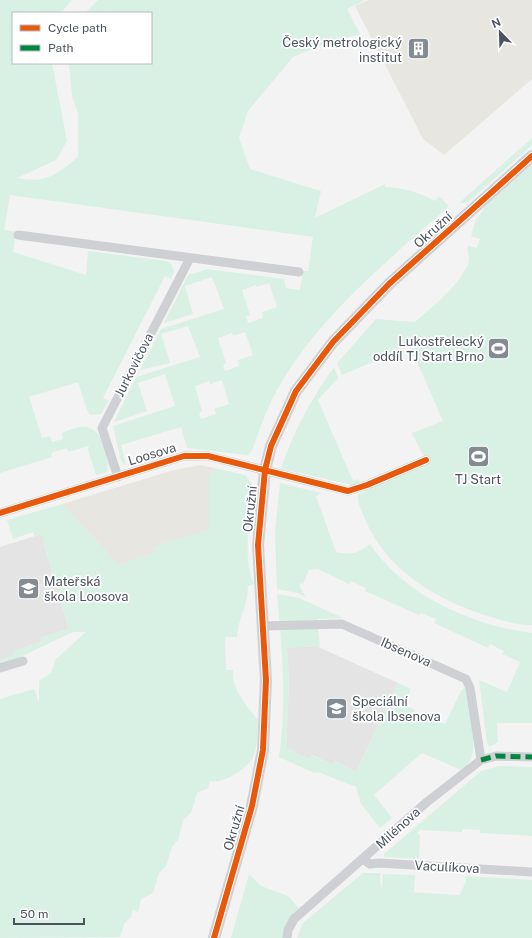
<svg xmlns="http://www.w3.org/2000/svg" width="532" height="938" font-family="'Public Sans',sans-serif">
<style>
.commercial{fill:#e7e6e1}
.education{fill:#e5e4e4}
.green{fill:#d9f0e5;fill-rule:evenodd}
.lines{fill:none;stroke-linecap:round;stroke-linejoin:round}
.street{stroke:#ced0d3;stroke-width:9}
.secondary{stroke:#cfd1d4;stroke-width:12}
.quiet{stroke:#00873e;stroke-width:5;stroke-dasharray:10 5;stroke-linecap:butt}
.cycleway-casing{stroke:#fff;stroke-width:8}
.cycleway{stroke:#e8590c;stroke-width:6}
.labels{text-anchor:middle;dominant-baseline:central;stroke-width:3.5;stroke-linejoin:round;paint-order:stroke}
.poi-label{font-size:13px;fill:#4a535e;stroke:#fff;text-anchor:end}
.street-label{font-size:13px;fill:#4a535e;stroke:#fff}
</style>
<rect width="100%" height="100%" fill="#f3f3f3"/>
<!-- commercial -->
<path class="commercial" d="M 369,0 L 532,0 L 532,79 L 444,155 L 423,139 L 355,6 Z
M 200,465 L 214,468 L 209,476 L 209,530 L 153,547 L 154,553 L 119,565 L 62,504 L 174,470 Z"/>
<!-- education -->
<path class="education" d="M 41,534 L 69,629 L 41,638 L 42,642 L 14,651 L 15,655 L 0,660 L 0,547 Z
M 316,646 L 398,683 L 356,772 L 335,761 L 333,765 L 312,755 L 309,759 L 286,748 L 289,681 L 287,648 Z"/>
<!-- green -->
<path class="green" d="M 0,0 L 72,0 L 61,13 L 13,13 L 13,63 L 52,63 L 67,141 L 56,160 L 17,178 C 46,184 56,175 78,157 L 78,113 L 72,96 L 69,63 L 151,63 L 151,13 L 85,13 L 98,0 L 365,0 L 347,9 L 360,34 L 327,43 L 293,57 L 248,111 L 239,138 L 250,169 L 321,191 L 315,218 L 385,184 L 385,187 C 403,188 419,192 435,201 L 439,196 L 449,206 C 387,262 317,317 276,392 C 266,410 259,431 252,451 L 247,455 L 187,448 L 181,427 L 121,445 L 126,466 L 121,461 L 113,426 L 175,406 L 165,374 L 138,383 L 147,411 L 114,422 L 136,377 L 200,357 L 188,326 L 161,334 L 170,363 L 140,370 L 161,329 L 224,309 L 212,277 L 185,286 L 193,314 L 164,323 L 188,275 L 207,269 L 284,279 L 286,288 L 300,290 L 303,271 L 308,271 L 313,237 L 10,195 L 4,230 L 16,232 L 13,252 L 86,275 L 88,251 L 166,261 L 171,264 L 174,272 L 171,279 L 165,276 L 103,398 L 109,401 L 101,414 L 90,415 L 87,410 L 78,382 L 29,397 L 42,438 L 50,436 L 52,442 L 63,439 L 62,433 C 69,430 79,426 86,427 C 103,429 110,458 107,472 L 96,475 L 88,450 L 89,446 L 68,452 L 67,448 L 51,453 L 52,457 L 0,473 ZM 269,283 L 277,307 L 262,312 L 263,318 L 248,323 L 246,316 L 250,315 L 242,290 L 256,285 L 257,287 ZM 245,332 L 253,355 L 238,360 L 239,366 L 225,371 L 223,365 L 226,363 L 218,338 L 232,333 L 233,336 ZM 222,380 L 229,404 L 214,409 L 216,414 L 201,419 L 199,413 L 202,411 L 195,386 L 209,381 L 210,384 Z
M 532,138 L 532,145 L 467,203 L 459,203 Z
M 532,164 L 532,625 C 519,626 506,621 494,618 C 439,602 386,571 364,517 C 361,509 357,503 358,494 L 427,463 L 412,433 L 443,421 L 410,346 L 342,375 L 337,363 L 376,319 L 415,322 C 435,304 457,288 468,264 C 471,257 466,252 468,246 L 477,248 L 480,239 L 471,236 L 475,222 L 486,205 Z
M 334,367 L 338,378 L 318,400 L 353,481 L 358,479 L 360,482 L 353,485 L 281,469 C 293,432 311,399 334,367 Z
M 214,468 L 245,475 L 252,484 C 250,510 242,560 254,584 L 248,586 C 248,606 238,618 237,637 L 225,637 L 226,670 L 233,670 C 231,689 247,706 258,720 C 257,731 258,745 254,755 C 250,767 223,785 210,781 L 208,788 L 197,793 L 191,813 L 184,819 L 178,840 L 172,847 L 166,866 L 159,873 L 153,893 L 141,899 L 138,912 L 133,910 L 131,917 L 124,924 L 120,937 L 0,938 L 0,699 L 34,689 L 39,703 L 39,681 L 51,673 L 56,659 L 86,632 L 73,632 L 16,659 L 0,664 L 0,660 L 15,655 L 14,651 L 42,642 L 41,638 L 69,629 L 41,534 L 34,536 L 33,532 L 13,539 L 7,520 L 62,504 L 119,565 L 154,553 L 152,547 L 209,530 L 209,476 Z
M 280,483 L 321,493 L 316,496 L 336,552 C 352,555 357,554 370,544 C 405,596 471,625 532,633 L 532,723 L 497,723 L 498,742 L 489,747 L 487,743 L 479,680 L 507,692 L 520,662 L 502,654 L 504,651 L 490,644 L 488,648 L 434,623 L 436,619 L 421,613 L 419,615 L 365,591 L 366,588 L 351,581 L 349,584 L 318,569 L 309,570 L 303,584 L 300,583 L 300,588 L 306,597 L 298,593 L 277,589 L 275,531 Z
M 277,594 L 299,598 L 343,618 L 317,619 L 320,647 L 316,646 L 287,648 L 289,681 L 286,748 L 309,759 L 311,755 L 333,765 L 335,761 L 356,772 L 398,683 L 411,689 L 404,705 L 415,710 L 413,714 L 427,721 L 429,717 L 445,724 L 461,691 L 465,687 C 470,700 476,742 472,755 C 471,762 466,766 461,770 L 422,753 L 374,795 L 392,818 L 380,828 L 361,804 L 356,787 L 318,772 L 314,773 L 279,757 C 287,703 282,648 277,594 Z
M 499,766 L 532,767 L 532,836 L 480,833 L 480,830 L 463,829 L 462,832 L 420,830 L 417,834 L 420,835 L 419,859 L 384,857 L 384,854 L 481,771 Z
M 363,873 L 380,873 L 381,891 L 383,874 L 415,875 L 414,892 L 392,891 L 460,895 L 466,881 L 465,876 L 532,880 L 532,938 L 297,938 L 303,923 Z
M 249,874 L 261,886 L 288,896 L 299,908 C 291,917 285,926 283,938 L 231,938 Z"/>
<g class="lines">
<!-- street -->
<path class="street" d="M 18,235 L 299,272
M 118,477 L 102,428 L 190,258
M 0,513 L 184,456 L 208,456 L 348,491 L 367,485 L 426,460
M 263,626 L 342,624 L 466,679 L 470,688 L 481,760
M 0,668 L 23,661
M 363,859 L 370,864 L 379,863 L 532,872
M 287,938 L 288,930 L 294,919 L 427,802 L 481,760 L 496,756 L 532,757"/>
<!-- secondary -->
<path class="secondary" d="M 214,938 L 252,806 L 263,750 L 266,680 L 258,545 L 265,470 L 271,446 L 296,391 L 333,342 L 389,284 L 532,156"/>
<!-- quiet -->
<path class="quiet" d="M 481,760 L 496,756 L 532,757"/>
<defs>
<path id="cycleway" d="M 0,513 L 184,456 L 208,456 L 348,491 L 367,485 L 426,460
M 214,938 L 252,806 L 263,750 L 266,680 L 258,545 L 265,470 L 271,446 L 296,391 L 333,342 L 389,284 L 532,156"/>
</defs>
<!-- cycleway casing -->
<use href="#cycleway" class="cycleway-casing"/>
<!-- cycleway -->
<use href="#cycleway" class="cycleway"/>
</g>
<!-- icons -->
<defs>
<symbol id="building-square" viewBox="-11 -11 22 22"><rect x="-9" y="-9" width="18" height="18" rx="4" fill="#858b92" stroke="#fff"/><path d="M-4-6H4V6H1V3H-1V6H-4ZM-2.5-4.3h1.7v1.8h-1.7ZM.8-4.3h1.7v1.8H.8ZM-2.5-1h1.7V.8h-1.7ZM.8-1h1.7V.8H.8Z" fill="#fff"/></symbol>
<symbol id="stadium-square" viewBox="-11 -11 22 22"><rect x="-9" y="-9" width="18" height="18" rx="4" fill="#858b92" stroke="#fff"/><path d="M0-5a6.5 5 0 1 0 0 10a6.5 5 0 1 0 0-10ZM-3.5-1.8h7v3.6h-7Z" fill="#fff"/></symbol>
<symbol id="school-square" viewBox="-11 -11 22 22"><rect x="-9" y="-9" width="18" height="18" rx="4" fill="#858b92" stroke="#fff"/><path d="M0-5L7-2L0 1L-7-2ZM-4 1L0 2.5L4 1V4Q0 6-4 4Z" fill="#fff"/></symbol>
</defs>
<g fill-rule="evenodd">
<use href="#building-square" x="406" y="36" width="25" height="25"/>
<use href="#stadium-square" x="486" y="336" width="25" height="25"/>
<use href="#stadium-square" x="466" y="444" width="25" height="25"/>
<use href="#school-square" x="16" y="576" width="25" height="25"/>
<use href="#school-square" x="324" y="696" width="25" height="25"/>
</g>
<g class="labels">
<!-- poi labels -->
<g class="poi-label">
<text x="402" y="42">Český metrologický<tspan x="402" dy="15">institut</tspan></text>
<text x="484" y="341">Lukostřelecký<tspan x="484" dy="15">oddíl TJ Start Brno</tspan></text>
<text x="478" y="479" text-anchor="middle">TJ Start</text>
<text x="44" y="581" text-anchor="start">Mateřská<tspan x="44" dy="15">škola Loosova</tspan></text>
<text x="352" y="701" text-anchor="start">Speciální<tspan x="352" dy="15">škola Ibsenova</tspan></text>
</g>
<!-- street labels -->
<g class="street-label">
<text transform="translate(433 230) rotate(-42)">Okružní</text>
<text transform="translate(134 365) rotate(-63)">Jurkovičova</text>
<text transform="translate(152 454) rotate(-17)">Loosova</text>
<text transform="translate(250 509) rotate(-84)">Okružní</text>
<text transform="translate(406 652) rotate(24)">Ibsenova</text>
<text transform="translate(234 828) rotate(-74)">Okružní</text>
<text transform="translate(398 828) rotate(-42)">Milénova</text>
<text transform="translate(447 867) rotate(3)">Vaculíkova</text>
</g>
</g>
<!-- legend -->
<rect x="12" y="12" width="140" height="52" fill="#ffffff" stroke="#b7babf"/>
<rect x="20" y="25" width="20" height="6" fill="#e8590c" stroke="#b7babf"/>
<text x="48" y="32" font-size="12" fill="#4a535e">Cycle path</text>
<rect x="20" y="45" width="20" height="6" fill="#00873e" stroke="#b7babf"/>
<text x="48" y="52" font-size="12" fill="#4a535e">Path</text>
<!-- north arrow -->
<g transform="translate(500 32) rotate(337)" stroke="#ffffff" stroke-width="3" paint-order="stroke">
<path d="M0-3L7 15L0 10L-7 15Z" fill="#4a535e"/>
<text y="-6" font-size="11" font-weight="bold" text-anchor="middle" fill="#4a535e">N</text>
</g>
<!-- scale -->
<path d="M14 918v6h70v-6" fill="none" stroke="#4a535e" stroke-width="2"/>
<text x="20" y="918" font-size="12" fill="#4a535e" stroke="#ffffff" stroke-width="3" paint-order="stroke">50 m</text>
</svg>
